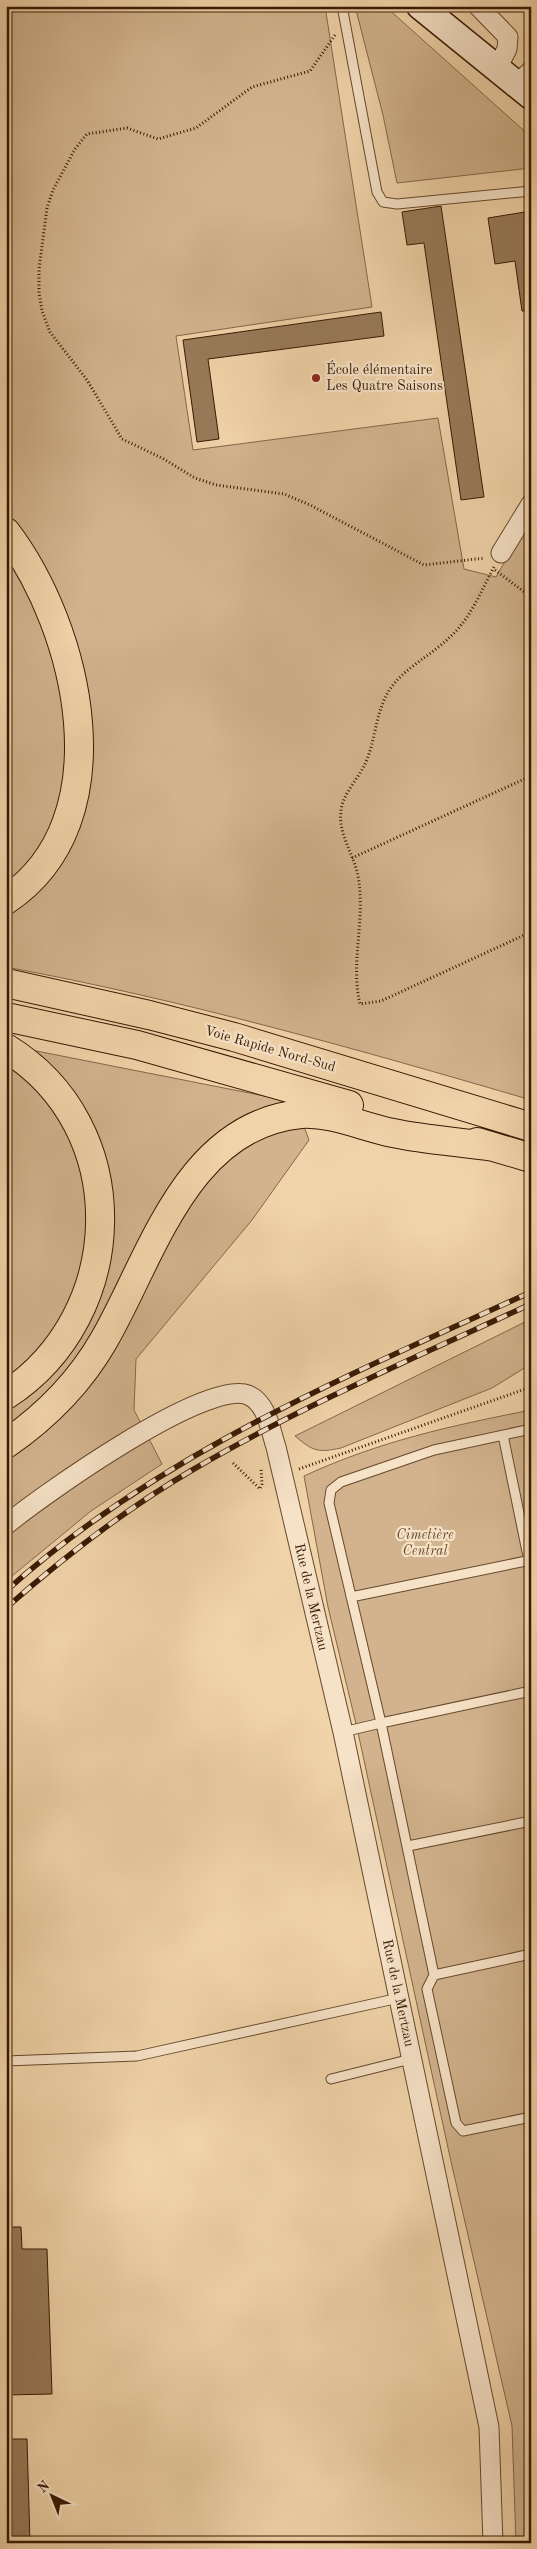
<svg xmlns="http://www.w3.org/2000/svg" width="537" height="2549" font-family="'Old Standard TT',serif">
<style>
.green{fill:#d2b38d;stroke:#856648}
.building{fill:#987a59;stroke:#381903}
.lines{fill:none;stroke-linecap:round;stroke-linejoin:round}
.lane-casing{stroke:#66482c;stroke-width:11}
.street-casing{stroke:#66482c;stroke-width:21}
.secondary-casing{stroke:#381903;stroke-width:29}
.highway-casing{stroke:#381903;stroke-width:30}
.path{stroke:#381903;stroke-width:3;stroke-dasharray:1 2.5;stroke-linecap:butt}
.lane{stroke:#f6e2c7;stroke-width:9}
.street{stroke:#f6e2c7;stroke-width:19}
.secondary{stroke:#f6e2c7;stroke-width:26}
.highway{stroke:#f1d3a9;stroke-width:28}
.rail-casing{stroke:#381903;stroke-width:5.5}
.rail{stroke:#f6e2c7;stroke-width:4;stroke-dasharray:11;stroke-linecap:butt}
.poi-dot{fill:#8f2418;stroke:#f6e2c7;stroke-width:2}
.labels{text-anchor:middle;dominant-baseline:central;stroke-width:4.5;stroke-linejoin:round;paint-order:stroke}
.poi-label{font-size:14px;fill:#381903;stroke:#f6e2c7;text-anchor:start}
.street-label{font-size:14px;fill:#381903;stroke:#f6e2c7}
.park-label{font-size:14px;font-style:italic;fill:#66472c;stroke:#f6e2c7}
</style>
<rect width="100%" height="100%" fill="#f1d3a9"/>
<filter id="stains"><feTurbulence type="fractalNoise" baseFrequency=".004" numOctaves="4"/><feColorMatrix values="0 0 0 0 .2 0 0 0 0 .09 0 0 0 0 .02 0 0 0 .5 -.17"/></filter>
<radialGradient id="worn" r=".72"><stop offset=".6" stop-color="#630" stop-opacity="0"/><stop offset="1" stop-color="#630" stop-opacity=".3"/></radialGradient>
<!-- green -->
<path class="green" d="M 6,6 L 325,6 L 372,307 L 176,336 L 193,450 L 438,418 L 464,569 L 496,577 L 531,516 L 531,1100 C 357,1049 184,1000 6,967 Z
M 355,6 L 385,6 L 531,137 L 531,168 L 397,183 L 383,115 Z
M 6,1045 L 295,1102 L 309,1140 L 252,1220 L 136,1359 L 134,1410 L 162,1464 L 91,1511 L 6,1581 Z
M 531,1319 L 531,1364 L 492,1388 L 341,1448 C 317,1453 313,1451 295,1436 Z
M 531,1410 L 531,2543 L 516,2543 L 512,2426 L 450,2157 L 357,1728 L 328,1607 L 304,1476 C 380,1441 450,1426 531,1410 Z"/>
<!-- building -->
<path class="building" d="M 441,206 L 484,497 L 461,500 L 424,243 L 407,245 L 402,212 Z
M 531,211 L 531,311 L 522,311 L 515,261 L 495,264 L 488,218 Z
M 381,312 L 384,336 L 208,359 L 219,439 L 197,442 L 183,340 Z
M 6,2227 L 21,2227 L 22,2249 L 47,2249 L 52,2394 L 6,2395 Z
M 6,2439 L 27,2439 L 30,2543 L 6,2543 Z"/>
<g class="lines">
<defs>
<path id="lane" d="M 342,6 L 377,192 L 383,202 L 397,204 L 531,191
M 503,1435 L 531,1571
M 351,1597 L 531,1560
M 531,1691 L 381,1723 L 434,1975 L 531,1954
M 343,1732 L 381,1723 L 329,1503 L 331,1490 L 341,1482 L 434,1450 L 531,1429
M 408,1846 L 531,1821
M 434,1975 L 427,1989 L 456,2123 L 463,2131 L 531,2117
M 6,2061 L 137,2056 L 399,1998
M 331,2079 L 411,2059"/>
<path id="street" d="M 478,6 L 508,37 L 507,49 L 497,68
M 517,84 L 531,71
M 501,553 L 531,504
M 6,1525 C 41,1496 207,1378 248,1395 C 267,1403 270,1429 276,1447 L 343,1732 L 489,2427 L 493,2543"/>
<path id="secondary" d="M 420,6 L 531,96"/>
<path id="highway" d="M 6,532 C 79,628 125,821 6,900
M 6,983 L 149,1015 L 234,1037 L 531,1127
M 6,1017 L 137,1045 L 349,1105
M 6,1048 C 134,1126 129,1315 6,1395
M 477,1142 L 531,1158
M 6,1444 C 45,1417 80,1382 104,1340 C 152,1257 186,1125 301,1114 C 332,1112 363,1127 393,1133 C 426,1140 461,1142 494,1147"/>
</defs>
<!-- lane casing -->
<use href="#lane" class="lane-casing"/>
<!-- street casing -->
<use href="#street" class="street-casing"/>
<!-- secondary casing -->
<use href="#secondary" class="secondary-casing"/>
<!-- highway casing -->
<use href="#highway" class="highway-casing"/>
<!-- path -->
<path class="path" d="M 335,35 L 310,71 L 252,87 L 196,128 L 158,139 L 127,128 L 87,134 L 75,149 L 53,190 L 47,208 L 39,269 L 39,293 L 42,311 L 50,332 L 87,380 L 122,439 L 162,458 L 195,478 L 216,485 L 284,494 L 310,505 L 424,565 L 485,558
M 494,567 C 481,591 471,618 450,637 C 432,655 404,668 390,689 C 375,712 376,741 365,764 C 358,779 342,795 341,811 C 338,835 354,854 358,876 C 366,919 350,962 360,1004 L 381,1001 L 531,932
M 495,570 L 531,597
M 352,858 L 531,776
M 233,1463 L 260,1489 L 262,1484 L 261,1468
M 299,1469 L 531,1387"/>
<!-- lane -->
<use href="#lane" class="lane"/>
<!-- street -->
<use href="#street" class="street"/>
<!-- secondary -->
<use href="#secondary" class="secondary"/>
<!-- highway -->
<use href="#highway" class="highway"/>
<defs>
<path id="rail" d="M 6,1591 C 158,1454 347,1376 531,1292
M 6,1608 C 65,1556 127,1508 194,1469 C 302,1406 418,1356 531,1304"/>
</defs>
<!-- rail casing -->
<use href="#rail" class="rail-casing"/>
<!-- rail -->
<use href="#rail" class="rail"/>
</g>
<!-- markers -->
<circle class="poi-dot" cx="316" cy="378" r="5"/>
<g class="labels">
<!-- poi labels -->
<g class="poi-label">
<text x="326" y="370">École élémentaire<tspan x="326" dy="16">Les Quatre Saisons</tspan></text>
</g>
<!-- street labels -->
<g class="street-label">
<text transform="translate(270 1049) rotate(16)">Voie Rapide Nord-Sud</text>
<text transform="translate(311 1597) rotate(77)">Rue de la Mertzau</text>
<text transform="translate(398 1993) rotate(78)">Rue de la Mertzau</text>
</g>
<!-- park labels -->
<g class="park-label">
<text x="425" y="1535">Cimetière<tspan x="425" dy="16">Central</tspan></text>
</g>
</g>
<!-- margin -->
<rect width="537" height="2549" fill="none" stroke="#f1d3a9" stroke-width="25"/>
<rect x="8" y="8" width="522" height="2534" fill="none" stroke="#381903" stroke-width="2.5"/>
<rect x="12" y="12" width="512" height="2524" fill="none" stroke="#381903"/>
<!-- north arrow -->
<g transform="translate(52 2496) rotate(317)" stroke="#f6e2c7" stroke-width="4" paint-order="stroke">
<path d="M0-4L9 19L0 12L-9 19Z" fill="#381903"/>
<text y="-8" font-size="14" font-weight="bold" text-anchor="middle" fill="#381903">N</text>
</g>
<rect width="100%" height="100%" filter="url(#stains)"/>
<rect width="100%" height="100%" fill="url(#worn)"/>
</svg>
